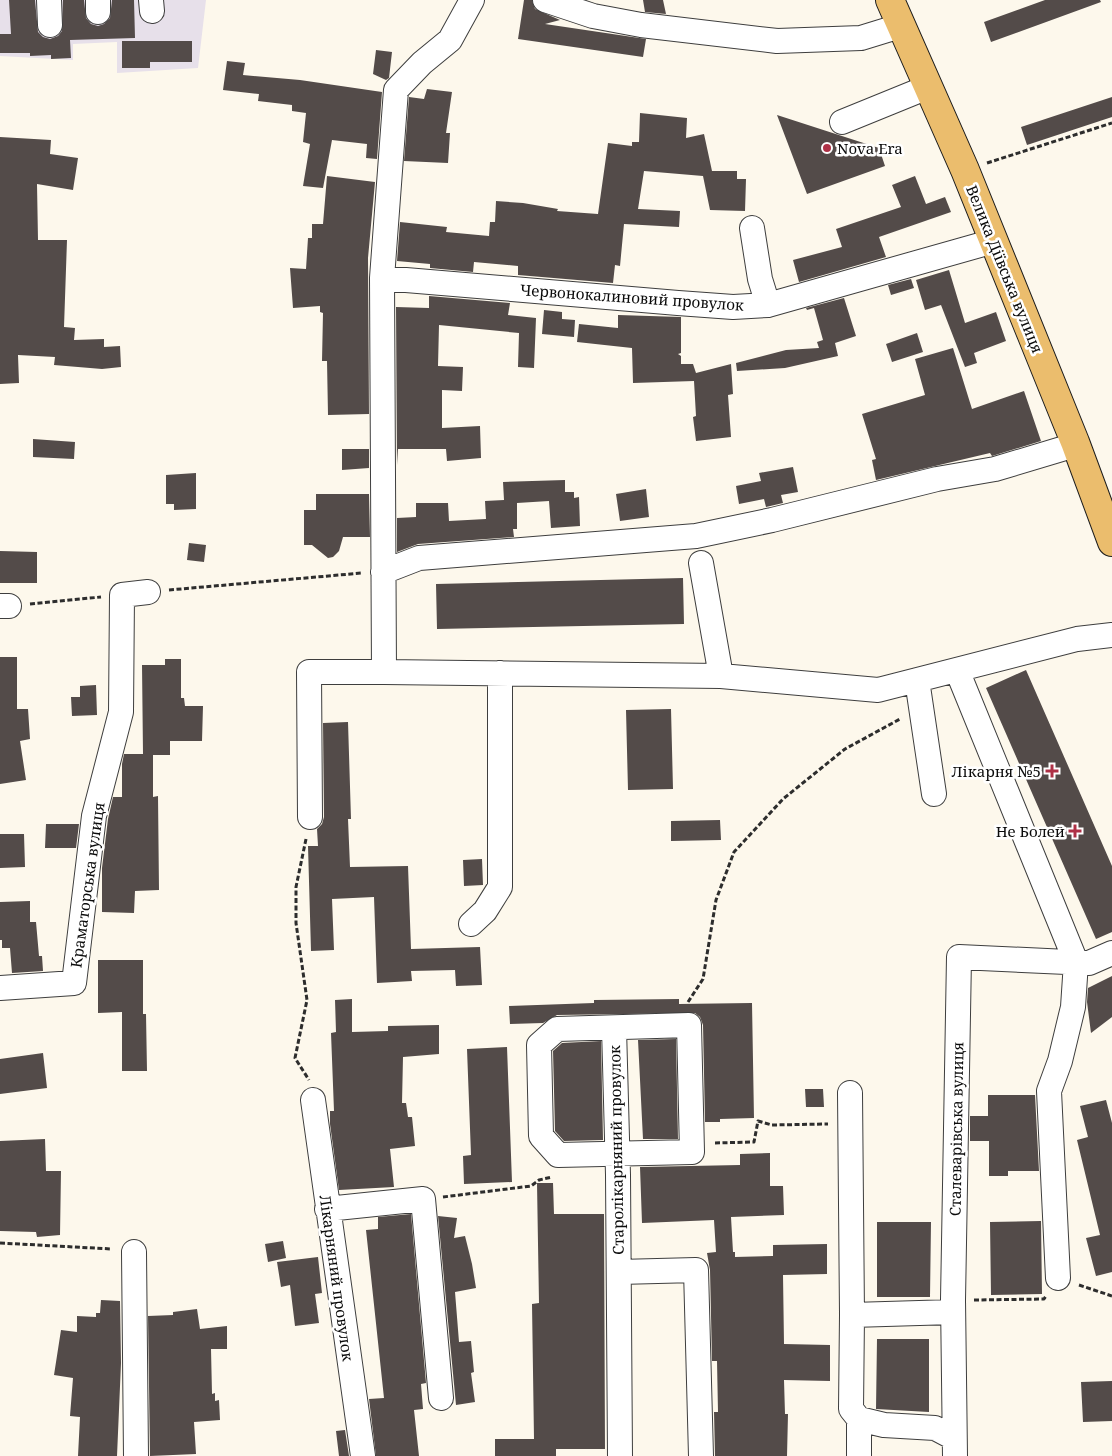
<svg xmlns="http://www.w3.org/2000/svg" width="1112" height="1456" font-family="'Noto Serif',serif">
<style>
.industrial{fill:#e7e0ea}
.building{fill:#534b49}
.lines{fill:none;stroke-linecap:round;stroke-linejoin:round}
.minor-casing{stroke:#3e3e3e;stroke-width:26}
.major-casing{stroke:#1c1c1c;stroke-width:30}
.path{stroke:#2d2d2d;stroke-width:3;stroke-dasharray:5 2.5;stroke-linecap:butt}
.minor{stroke:#fff;stroke-width:24}
.major{stroke:#ebbd6d;stroke-width:28}
.poi-dot{fill:#ae3146;stroke:#fff;stroke-width:2}
.labels{text-anchor:middle;dominant-baseline:central;stroke-width:5;stroke-linejoin:round;paint-order:stroke}
.poi-label{font-size:15px;fill:#0b0b0b;stroke:#fff;text-anchor:end}
.street-label{font-size:15px;fill:#0b0b0b;stroke:#fff}
</style>
<rect width="100%" height="100%" fill="#fdf8ec"/>
<!-- industrial -->
<path class="industrial" d="M 0,0 L 206,0 L 198,68 L 117,73 L 117,42 L 73,44 L 73,60 L 0,56 Z"/>
<!-- building -->
<path class="building" d="M 9,0 L 35,0 L 38,32 L 43,37 L 50,39 L 58,36 L 62,31 L 63,0 L 84,0 L 86,18 L 91,24 L 98,26 L 104,24 L 110,18 L 112,0 L 134,0 L 135,38 L 70,40 L 71,58 L 51,59 L 51,55 L 30,56 L 30,53 L 0,53 L 0,34 L 11,34 Z
M 524,0 L 532,0 L 535,9 L 560,20 L 545,24 L 646,39 L 643,57 L 518,39 Z
M 643,0 L 663,0 L 666,14 L 645,12 Z
M 1045,0 L 1100,0 L 1101,2 L 991,42 L 984,22 Z
M 122,41 L 192,41 L 192,62 L 150,62 L 150,68 L 122,68 Z
M 376,50 L 392,52 L 389,78 L 386,80 L 373,74 Z
M 227,61 L 245,63 L 243,75 L 300,80 L 382,92 L 377,159 L 366,158 L 367,144 L 332,140 L 323,188 L 303,186 L 310,144 L 303,142 L 306,113 L 292,111 L 292,105 L 258,101 L 259,94 L 223,90 Z
M 427,89 L 452,92 L 446,133 L 450,133 L 448,163 L 404,161 L 409,97 L 424,99 Z
M 1112,97 L 1112,117 L 1027,145 L 1021,127 Z
M 640,113 L 687,118 L 686,138 L 704,134 L 712,171 L 737,171 L 737,179 L 746,179 L 745,211 L 710,210 L 703,176 L 644,171 L 638,209 L 680,211 L 679,227 L 624,224 L 620,266 L 615,265 L 613,283 L 518,275 L 518,266 L 474,262 L 473,272 L 430,268 L 430,264 L 397,261 L 400,222 L 447,227 L 446,232 L 489,236 L 490,222 L 495,222 L 496,201 L 523,203 L 558,209 L 557,211 L 598,214 L 608,143 L 632,146 L 632,142 L 639,142 Z
M 777,115 L 879,148 L 885,166 L 807,194 Z
M 0,137 L 51,140 L 50,154 L 78,158 L 73,190 L 37,184 L 38,240 L 67,240 L 64,327 L 75,328 L 74,340 L 104,339 L 104,347 L 120,346 L 121,367 L 102,369 L 54,365 L 55,357 L 18,355 L 19,383 L 0,384 Z
M 327,176 L 375,182 L 368,258 L 369,414 L 328,415 L 327,361 L 322,361 L 323,313 L 320,312 L 320,306 L 293,308 L 290,268 L 306,269 L 308,238 L 312,238 L 312,224 L 323,224 Z
M 915,176 L 926,204 L 945,197 L 951,212 L 879,237 L 886,257 L 799,282 L 793,260 L 842,247 L 836,229 L 901,207 L 892,185 Z
M 949,270 L 965,323 L 996,312 L 1006,341 L 974,353 L 977,363 L 965,367 L 941,305 L 925,310 L 916,280 Z
M 911,279 L 914,288 L 891,295 L 888,285 Z
M 429,296 L 510,303 L 508,315 L 536,318 L 534,368 L 518,367 L 519,333 L 439,325 L 438,366 L 463,367 L 462,391 L 442,390 L 442,428 L 480,426 L 481,458 L 447,461 L 446,449 L 398,449 L 397,465 L 396,307 L 429,308 Z
M 844,298 L 856,336 L 835,343 L 838,356 L 785,368 L 737,371 L 736,363 L 786,350 L 819,348 L 817,342 L 823,340 L 814,308 L 807,310 L 806,308 Z
M 544,310 L 562,312 L 562,319 L 575,320 L 574,337 L 542,334 Z
M 618,315 L 681,317 L 681,353 L 678,354 L 681,356 L 681,364 L 693,364 L 696,373 L 731,364 L 733,394 L 728,395 L 731,437 L 696,441 L 693,417 L 696,416 L 694,381 L 633,383 L 632,348 L 577,342 L 579,324 L 618,328 Z
M 917,333 L 923,352 L 892,362 L 886,344 Z
M 953,348 L 972,409 L 1024,391 L 1041,441 L 992,456 L 990,453 L 876,480 L 872,460 L 876,459 L 862,414 L 925,395 L 915,359 Z
M 33,439 L 75,442 L 74,459 L 33,457 Z
M 342,449 L 369,449 L 369,468 L 342,470 Z
M 793,467 L 798,492 L 781,495 L 783,503 L 766,507 L 764,499 L 739,504 L 736,486 L 761,481 L 759,473 Z
M 196,473 L 196,509 L 174,510 L 174,504 L 166,504 L 166,475 Z
M 565,480 L 565,492 L 574,492 L 574,498 L 579,497 L 580,526 L 551,528 L 549,501 L 517,503 L 517,529 L 513,529 L 514,537 L 418,544 L 397,552 L 397,518 L 416,517 L 416,503 L 448,503 L 449,521 L 486,519 L 485,501 L 504,500 L 503,482 Z
M 646,489 L 649,517 L 620,521 L 616,494 Z
M 316,494 L 369,494 L 370,537 L 343,537 L 339,551 L 333,557 L 328,558 L 312,545 L 304,545 L 304,510 L 316,510 Z
M 189,543 L 206,545 L 204,562 L 187,560 Z
M 0,551 L 37,552 L 37,583 L 0,583 Z
M 683,578 L 684,624 L 437,629 L 436,584 Z
M 0,657 L 17,657 L 17,709 L 28,709 L 30,739 L 20,741 L 26,780 L 0,784 Z
M 165,659 L 181,659 L 181,698 L 184,698 L 185,706 L 203,706 L 202,741 L 170,741 L 170,755 L 153,755 L 153,797 L 158,796 L 159,890 L 135,891 L 134,913 L 102,912 L 102,868 L 108,819 L 113,797 L 122,797 L 122,764 L 124,754 L 143,754 L 142,665 L 165,665 Z
M 1026,670 L 1112,866 L 1112,932 L 1096,939 L 986,688 Z
M 96,685 L 97,715 L 72,716 L 71,697 L 80,697 L 80,686 Z
M 671,709 L 673,789 L 628,790 L 626,710 Z
M 348,722 L 351,819 L 348,819 L 350,867 L 408,866 L 411,949 L 480,947 L 482,985 L 456,986 L 455,970 L 411,971 L 412,981 L 377,983 L 374,897 L 332,899 L 334,950 L 311,951 L 308,846 L 318,846 L 317,829 L 322,824 L 324,817 L 323,723 Z
M 720,820 L 721,840 L 671,841 L 671,821 Z
M 46,824 L 79,824 L 76,848 L 45,848 Z
M 0,834 L 24,834 L 25,867 L 0,868 Z
M 482,859 L 483,885 L 464,886 L 463,860 Z
M 30,901 L 30,922 L 36,922 L 39,956 L 42,956 L 43,971 L 12,973 L 10,948 L 2,948 L 2,940 L 0,940 L 0,902 Z
M 98,960 L 143,960 L 143,1014 L 146,1014 L 147,1071 L 122,1071 L 122,1012 L 98,1013 Z
M 1112,976 L 1112,1017 L 1091,1033 L 1087,1002 L 1088,988 Z
M 352,999 L 352,1032 L 388,1031 L 388,1026 L 439,1025 L 439,1054 L 403,1057 L 402,1103 L 406,1103 L 408,1117 L 412,1117 L 415,1146 L 390,1149 L 394,1187 L 339,1190 L 330,1124 L 330,1111 L 334,1111 L 331,1033 L 336,1032 L 335,1000 Z
M 679,999 L 679,1004 L 752,1003 L 754,1118 L 720,1119 L 720,1122 L 705,1122 L 703,1025 L 700,1017 L 695,1013 L 557,1015 L 543,1023 L 510,1024 L 509,1006 L 594,1003 L 594,1000 Z
M 676,1039 L 678,1139 L 643,1139 L 638,1040 Z
M 601,1041 L 603,1140 L 564,1141 L 555,1131 L 553,1051 L 562,1043 Z
M 507,1047 L 512,1182 L 464,1184 L 463,1156 L 471,1155 L 467,1049 Z
M 43,1053 L 47,1088 L 0,1094 L 0,1059 Z
M 805,1089 L 823,1089 L 824,1107 L 806,1107 Z
M 988,1095 L 1035,1095 L 1039,1171 L 1008,1171 L 1008,1176 L 989,1176 L 989,1141 L 970,1141 L 970,1116 L 988,1116 Z
M 1106,1100 L 1112,1123 L 1112,1272 L 1096,1276 L 1086,1238 L 1100,1235 L 1077,1140 L 1088,1137 L 1080,1106 Z
M 45,1139 L 46,1171 L 61,1171 L 60,1235 L 37,1237 L 36,1232 L 0,1231 L 0,1141 Z
M 770,1153 L 770,1186 L 783,1186 L 784,1215 L 731,1217 L 733,1252 L 735,1252 L 735,1257 L 773,1256 L 773,1245 L 827,1244 L 827,1274 L 783,1275 L 784,1344 L 830,1345 L 830,1381 L 784,1380 L 785,1414 L 788,1414 L 787,1456 L 715,1456 L 714,1412 L 718,1412 L 717,1361 L 712,1361 L 710,1270 L 707,1253 L 716,1252 L 714,1220 L 642,1223 L 640,1167 L 740,1165 L 740,1154 Z
M 537,1183 L 553,1183 L 554,1214 L 604,1214 L 605,1449 L 556,1449 L 556,1456 L 495,1456 L 495,1439 L 534,1439 L 532,1304 L 539,1303 Z
M 411,1214 L 426,1383 L 421,1384 L 423,1409 L 414,1410 L 419,1456 L 376,1456 L 369,1399 L 384,1398 L 366,1230 L 378,1229 L 378,1217 Z
M 438,1216 L 457,1218 L 454,1238 L 465,1236 L 472,1264 L 476,1288 L 455,1292 L 459,1342 L 471,1341 L 474,1372 L 471,1373 L 475,1402 L 456,1405 Z
M 1041,1221 L 1042,1294 L 991,1295 L 990,1222 Z
M 877,1222 L 931,1222 L 930,1297 L 877,1297 Z
M 283,1241 L 286,1258 L 268,1262 L 265,1244 Z
M 318,1257 L 322,1293 L 315,1294 L 319,1323 L 295,1326 L 290,1285 L 281,1287 L 277,1262 Z
M 101,1300 L 120,1301 L 121,1363 L 117,1456 L 78,1456 L 80,1417 L 70,1416 L 73,1378 L 54,1375 L 61,1330 L 77,1332 L 77,1316 L 96,1317 L 96,1313 L 100,1313 Z
M 197,1309 L 200,1329 L 227,1326 L 227,1349 L 211,1349 L 212,1394 L 215,1393 L 215,1401 L 219,1400 L 220,1420 L 194,1422 L 196,1454 L 150,1456 L 148,1316 L 173,1315 L 173,1312 Z
M 877,1339 L 929,1339 L 929,1412 L 876,1409 Z
M 1112,1381 L 1112,1421 L 1083,1422 L 1081,1382 Z
M 345,1430 L 349,1456 L 339,1456 L 336,1431 Z"/>
<g class="lines">
<defs>
<path id="minor" d="M 49,0 L 50,25
M 98,0 L 98,12
M 151,0 L 152,11
M 472,0 L 450,40 L 422,63 L 396,90 L 382,278 L 384,672 L 721,676
M 545,0 L 593,16 L 641,25 L 777,41 L 861,38 L 900,26
M 842,122 L 928,87
M 752,228 L 760,279 L 768,305
M 382,278 L 678,303 L 733,307 L 768,305 L 994,241
M 701,563 L 721,676 L 878,690 L 1077,639 L 1112,635
M 383,572 L 419,558 L 696,536 L 772,520 L 937,479 L 995,469 L 1065,448 L 1075,442
M 0,606 L 9,606
M 957,670 L 1076,962 L 1073,1007 L 1060,1061 L 1049,1091 L 1058,1278
M 917,680 L 934,794
M 310,817 L 309,672 L 384,672
M 471,924 L 485,911 L 500,887 L 500,673
M 0,988 L 74,983 L 94,816 L 121,712 L 122,595 L 148,592
M 689,1025 L 692,1152 L 558,1155 L 541,1136 L 539,1045 L 557,1029 Z
M 614,1028 L 618,1175 L 620,1456
M 850,1093 L 852,1315
M 313,1100 L 363,1456
M 327,1209 L 423,1199 L 441,1398
M 134,1252 L 136,1456
M 619,1272 L 696,1270 L 701,1456
M 859,1419 L 884,1425 L 935,1428 L 954,1438
M 859,1456 L 859,1419 L 851,1409 L 852,1315 L 953,1312
M 955,1456 L 953,1300 L 959,957 L 1089,963 L 1112,953"/>
<path id="major" d="M 890,0 L 965,170 L 1075,442 L 1112,542"/>
</defs>
<!-- minor casing -->
<use href="#minor" class="minor-casing"/>
<!-- major casing -->
<use href="#major" class="major-casing"/>
<!-- path -->
<path class="path" d="M 987,163 L 1112,123
M 169,590 L 362,573
M 30,604 L 101,597
M 306,839 L 296,887 L 296,923 L 307,1000 L 295,1058 L 309,1080
M 688,1002 L 703,979 L 716,900 L 734,852 L 783,799 L 845,749 L 900,719
M 715,1143 L 754,1142 L 758,1121 L 772,1125 L 828,1124
M 443,1197 L 531,1186 L 539,1180 L 552,1177
M 0,1243 L 112,1249
M 1079,1285 L 1112,1296
M 974,1300 L 1044,1299 L 1046,1296"/>
<!-- minor -->
<use href="#minor" class="minor"/>
<!-- major -->
<use href="#major" class="major"/>
</g>
<!-- markers -->
<g class="poi-dot">
<circle cx="827" cy="148" r="5"/>
<path d="M1049.5 763.5h5v5h5v5h-5v5h-5v-5h-5v-5h5z"/>
<path d="M1072.5 823.5h5v5h5v5h-5v5h-5v-5h-5v-5h5z"/>
</g>
<g class="labels">
<!-- poi labels -->
<g class="poi-label">
<text x="837" y="148" text-anchor="start">Nova Era</text>
<text x="1041" y="771">Лікарня №5</text>
<text x="1065" y="831">Не Болей</text>
</g>
<!-- street labels -->
<g class="street-label">
<text transform="translate(1005 269) rotate(68)">Велика Діївська вулиця</text>
<text transform="translate(632 297) rotate(4)">Червонокалиновий провулок</text>
<text transform="translate(87 885) rotate(-82)">Краматорська вулиця</text>
<text transform="translate(956 1129) rotate(-89)">Сталеварівська вулиця</text>
<text transform="translate(616 1150) rotate(-91)">Старолікарняний провулок</text>
<text transform="translate(337 1278) rotate(82)">Лікарняний провулок</text>
</g>
</g>
</svg>
